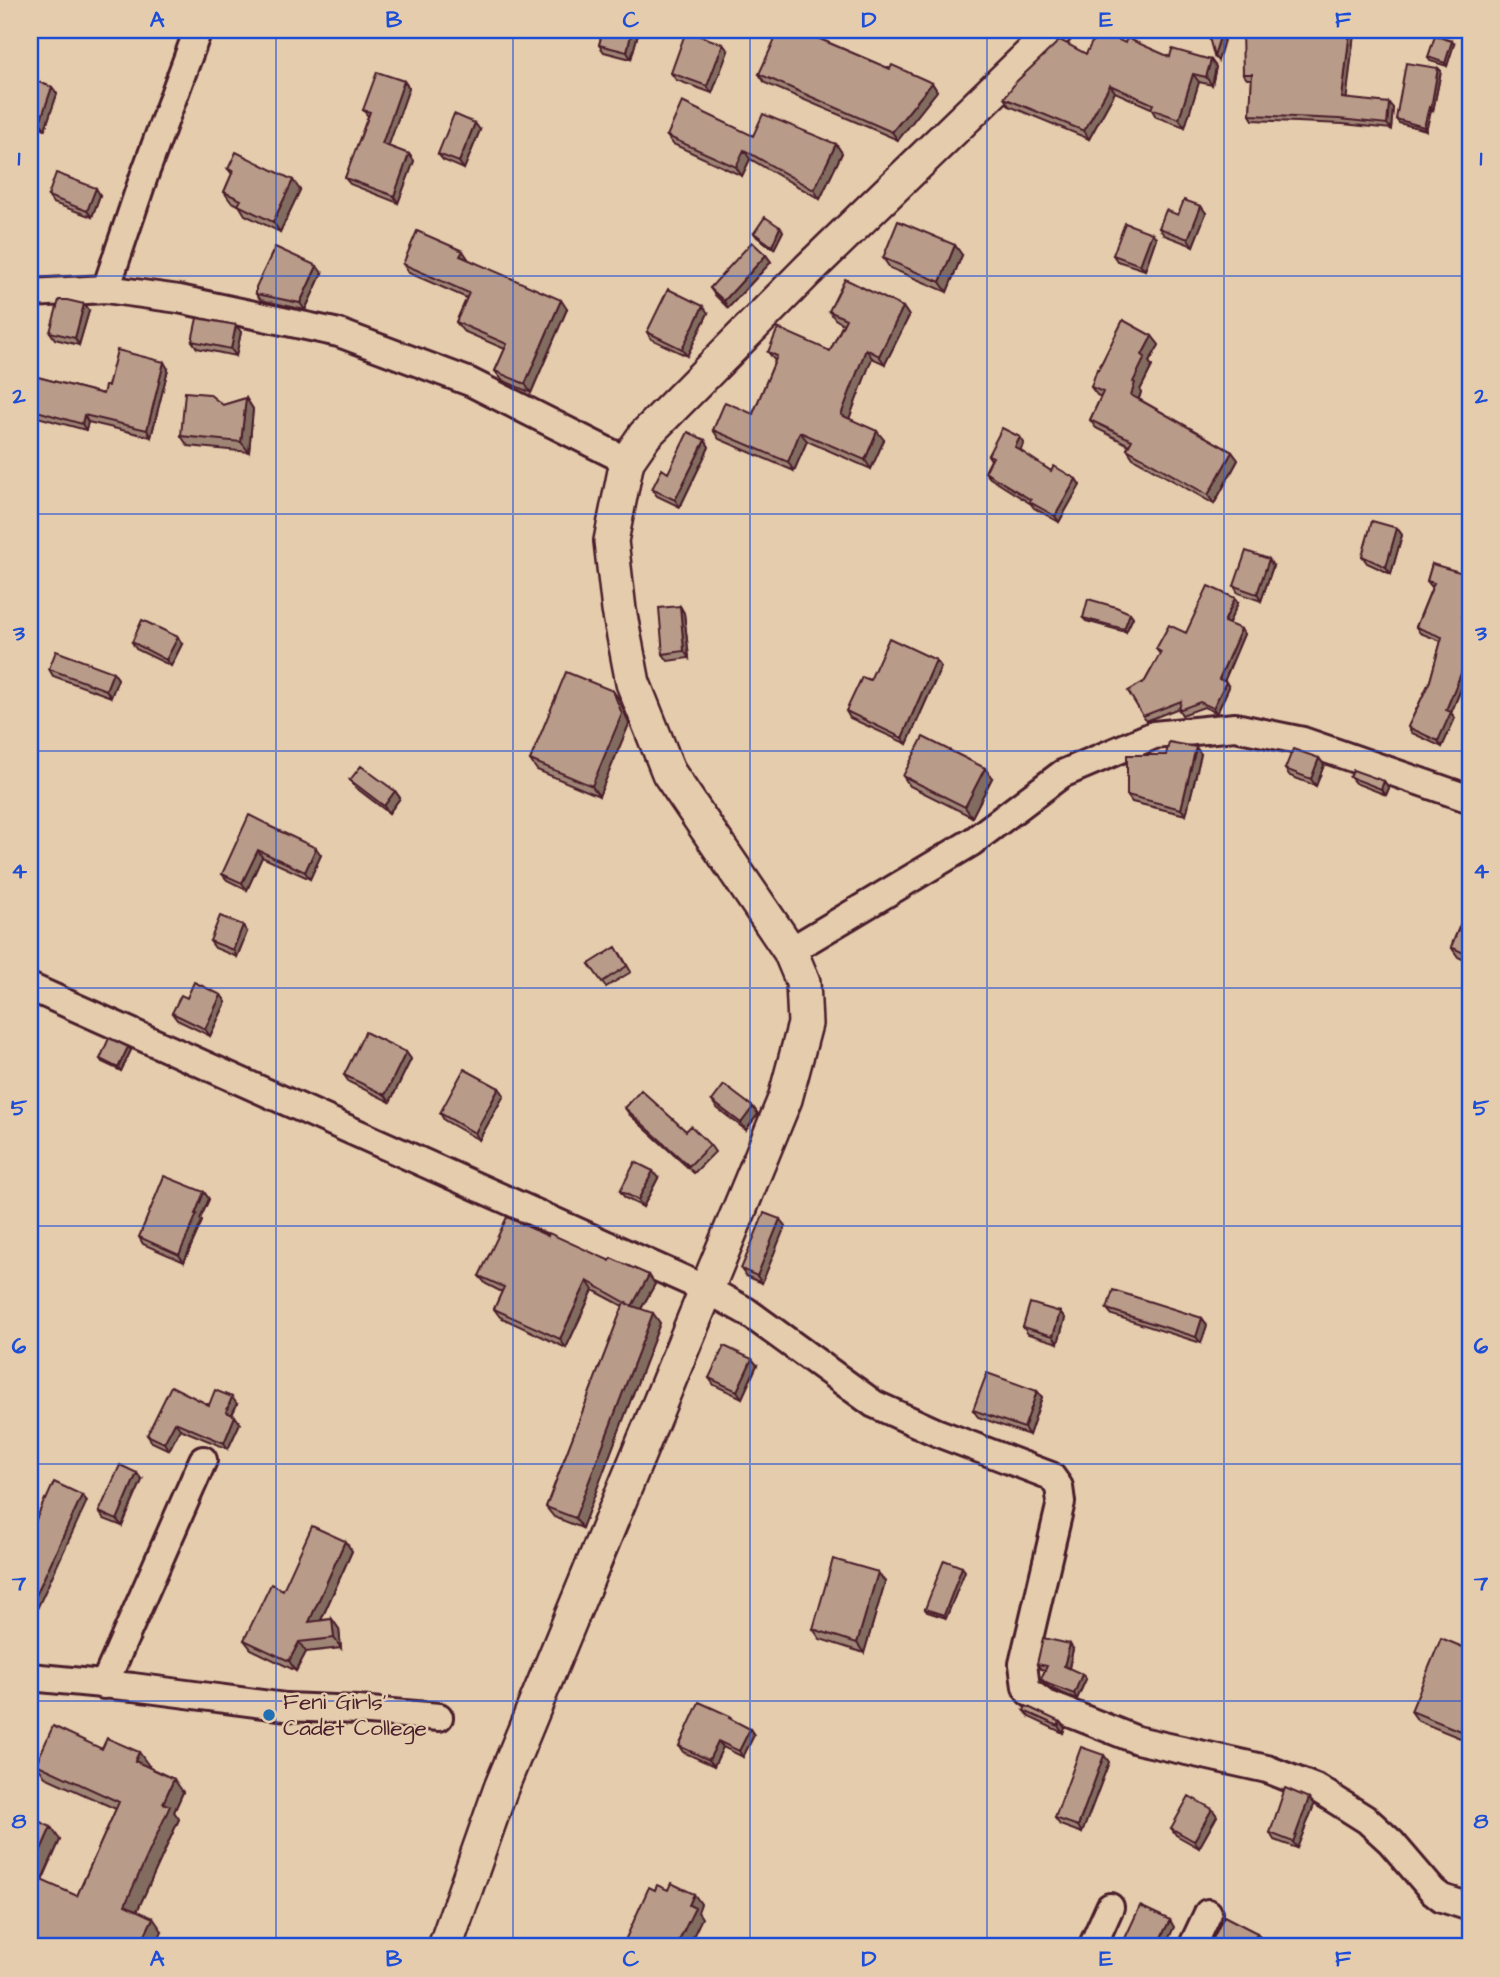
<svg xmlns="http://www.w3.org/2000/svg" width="1500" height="1977" font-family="'Architects Daughter',sans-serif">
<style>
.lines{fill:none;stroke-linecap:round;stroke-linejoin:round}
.minor-casing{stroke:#4a1f2b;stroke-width:32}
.major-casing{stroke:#4a1f2b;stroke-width:38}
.minor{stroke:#e4ccad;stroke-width:26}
.major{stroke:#e4ccad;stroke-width:33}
.wall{fill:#9f8576;stroke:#4a1f2b;stroke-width:2}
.shaded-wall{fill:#826c60;stroke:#4a1f2b;stroke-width:2}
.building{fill:#b99b89;stroke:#4a1f2b;stroke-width:2}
.grid{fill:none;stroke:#1d4ed8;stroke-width:2;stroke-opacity:0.55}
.poi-dot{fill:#1f6fb2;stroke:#e4ccad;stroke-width:2.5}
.labels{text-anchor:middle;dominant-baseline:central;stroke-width:5;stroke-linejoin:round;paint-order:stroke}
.poi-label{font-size:23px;fill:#4a1f2b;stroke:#e4ccad;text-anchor:start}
.neatline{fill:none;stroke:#1d4ed8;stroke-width:2.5}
.grid-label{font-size:23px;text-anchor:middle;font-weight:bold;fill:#1d4ed8}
</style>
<rect width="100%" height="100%" fill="#e4ccad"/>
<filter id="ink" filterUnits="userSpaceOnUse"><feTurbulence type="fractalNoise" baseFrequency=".0143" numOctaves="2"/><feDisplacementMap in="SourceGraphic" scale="14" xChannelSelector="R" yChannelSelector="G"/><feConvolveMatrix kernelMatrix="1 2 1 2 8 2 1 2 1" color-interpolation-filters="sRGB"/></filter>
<g filter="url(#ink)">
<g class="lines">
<defs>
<path id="minor" d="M 106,289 L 144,176 L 198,30
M 30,293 L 106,289 L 179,299 L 339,333 L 470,382 L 627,461
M 790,951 L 972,842 L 1062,774 L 1154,735 L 1235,727 L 1303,741 L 1470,799
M 30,987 L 708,1290 L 746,1311 L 874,1404 L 938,1433 L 1051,1476 L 1059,1487 L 1061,1502 L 1023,1664 L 1026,1687 L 1029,1692 L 1044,1703 L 1137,1740 L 1267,1769 L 1318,1789 L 1367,1820 L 1391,1842 L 1433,1891 L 1442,1898 L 1470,1907
M 30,1677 L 133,1687 L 286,1707 L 358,1710 L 439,1717
M 104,1685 L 203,1460
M 1092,1947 L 1110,1907
M 1192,1947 L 1208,1913"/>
<path id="major" d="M 445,1947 L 501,1788 L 785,1099 L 805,1024 L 803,982 L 790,951 L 669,773 L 633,683 L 619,610 L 611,541 L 627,461 L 645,435 L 808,270 L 1056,30"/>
</defs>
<!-- minor casing -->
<use href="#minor" class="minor-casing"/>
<!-- major casing -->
<use href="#major" class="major-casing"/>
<!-- minor -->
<use href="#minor" class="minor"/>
<!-- major -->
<use href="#major" class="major"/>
</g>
<!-- wall -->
<path class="wall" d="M 603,30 L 639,30 L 631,59 L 604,52 L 599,45 Z
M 1354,33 L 1346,99 L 1393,108 L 1391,129 L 1343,124 L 1253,120 L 1250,115 L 1252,79 L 1247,79 L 1243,74 Z
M 808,34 L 890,69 L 932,83 L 937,91 L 898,140 L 765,83 L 759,74 Z
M 1125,43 L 1170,57 L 1211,60 L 1216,67 L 1212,85 L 1199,82 L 1185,127 L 1156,117 L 1151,108 L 1115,92 L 1089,139 L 1009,106 L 1004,98 L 1086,54 Z
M 1454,44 L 1447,66 L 1430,61 L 1428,57 Z
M 728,51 L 712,93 L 676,80 L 671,73 Z
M 1438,68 L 1441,71 L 1433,111 L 1431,111 L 1426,130 L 1399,123 L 1396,119 Z
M 30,79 L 52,87 L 57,94 L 45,129 L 30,123 Z
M 404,81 L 409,88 L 388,146 L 409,154 L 414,161 L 398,203 L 350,184 L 345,178 L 368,116 L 363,110 Z
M 480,130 L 464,169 L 443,160 L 438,154 Z
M 667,136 L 753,136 L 836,144 L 842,153 L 820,199 L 750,159 L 742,176 L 673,144 Z
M 228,169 L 300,190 L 280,232 L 245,215 L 239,205 L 231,202 L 224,192 L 232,174 Z
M 100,195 L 92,217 L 53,203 L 48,196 Z
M 1206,213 L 1193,246 L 1164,235 L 1159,228 L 1178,215 Z
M 780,227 L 783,231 L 774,249 L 757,237 L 754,233 Z
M 1152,233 L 1156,238 L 1145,270 L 1117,261 L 1113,255 Z
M 766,255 L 771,262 L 728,308 L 715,295 L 710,288 Z
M 962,255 L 947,292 L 890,268 L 883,258 Z
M 469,260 L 567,309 L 531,393 L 502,380 L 495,371 L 505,349 L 463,331 L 456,322 L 467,298 L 409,273 L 403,264 Z
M 322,273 L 305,310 L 261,300 L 256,294 Z
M 903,307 L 909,316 L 885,364 L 872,358 L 849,419 L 884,440 L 871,469 L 807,441 L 794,471 L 719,439 L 713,430 L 753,414 L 775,361 L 768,352 L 830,351 L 843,324 L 835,319 L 829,311 Z
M 89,311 L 79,345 L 55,339 L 50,332 Z
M 708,313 L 687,356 L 651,339 L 647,332 Z
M 241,332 L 236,356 L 197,348 L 192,341 Z
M 1152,336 L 1159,345 L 1149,362 L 1152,366 L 1140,390 L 1141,392 L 1139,399 L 1232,452 L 1238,460 L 1214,504 L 1133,458 L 1127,449 L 1129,445 L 1096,428 L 1090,420 L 1101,397 L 1097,395 L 1091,387 L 1098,370 Z
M 168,369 L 151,437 L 88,422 L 86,430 L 30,415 L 30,375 L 103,394 L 108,386 Z
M 246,398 L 253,409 L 249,452 L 188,446 L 181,436 L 223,405 Z
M 1020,437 L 1024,443 L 1020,451 L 1051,471 L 1076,479 L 1080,485 L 1059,522 L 1034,508 L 1031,504 L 990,478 L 985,472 L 991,460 L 988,455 Z
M 705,440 L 709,447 L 680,507 L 657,496 L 652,489 L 668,473 Z
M 1397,528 L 1402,535 L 1391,574 L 1367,563 L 1362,556 Z
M 1432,564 L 1467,617 L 1470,618 L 1470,678 L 1466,677 L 1451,713 L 1455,718 L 1442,747 L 1412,733 L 1408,727 L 1430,681 L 1441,641 L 1420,633 L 1416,627 L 1432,587 L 1427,581 Z
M 1273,566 L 1261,601 L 1238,593 L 1234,586 Z
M 1238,603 L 1228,624 L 1244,634 L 1224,681 L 1229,687 L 1217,713 L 1204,707 L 1182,715 L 1179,710 L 1179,708 L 1146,721 L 1143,716 L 1145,681 L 1160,654 L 1156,649 Z
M 680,606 L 684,613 L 689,658 L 668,661 L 663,654 Z
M 1130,613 L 1133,617 L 1126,632 L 1086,621 L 1083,618 Z
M 132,642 L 182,644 L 171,666 L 136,649 Z
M 936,660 L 941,667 L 907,744 L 850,718 L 846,711 L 870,680 Z
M 49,669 L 113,672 L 118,679 L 111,697 L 53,676 Z
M 613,691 L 620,701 L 629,724 L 599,796 L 537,770 L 530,760 Z
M 1201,754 L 1186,815 L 1132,802 L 1127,795 L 1166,755 Z
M 1319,758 L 1324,765 L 1316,786 L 1290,776 L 1285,769 Z
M 903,776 L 992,778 L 972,817 L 910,786 Z
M 1350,777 L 1384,781 L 1389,788 L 1386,795 L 1355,783 Z
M 350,780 L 395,791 L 400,798 L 389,813 L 355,787 Z
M 271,827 L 321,855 L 310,879 L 262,857 L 247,890 L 227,880 L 222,874 Z
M 1470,901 L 1470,963 L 1458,957 L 1451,947 Z
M 247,932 L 237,957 L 215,948 L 210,941 Z
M 620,953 L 631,972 L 606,987 L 589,964 Z
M 221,995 L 226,1002 L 210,1036 L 177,1020 L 172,1013 L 187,998 Z
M 131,1050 L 121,1071 L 102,1062 L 100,1059 Z
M 406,1052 L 411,1059 L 390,1102 L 349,1082 L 344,1075 Z
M 499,1088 L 504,1095 L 479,1140 L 444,1120 L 440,1113 Z
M 712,1101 L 753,1107 L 758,1114 L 746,1130 L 717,1108 Z
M 625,1108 L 686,1131 L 710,1145 L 715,1152 L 694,1173 L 630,1115 Z
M 658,1178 L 643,1207 L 625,1198 L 620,1191 Z
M 204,1192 L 209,1199 L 200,1219 L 202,1221 L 184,1262 L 143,1244 L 139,1237 Z
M 785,1226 L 762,1283 L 746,1276 L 741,1269 Z
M 548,1236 L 610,1261 L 649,1275 L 655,1284 L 641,1309 L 660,1323 L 582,1528 L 554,1517 L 546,1507 L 623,1306 L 593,1290 L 566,1348 L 500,1317 L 494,1309 L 502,1292 L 486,1284 L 479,1276 Z
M 1107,1309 L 1202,1318 L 1207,1325 L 1201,1343 L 1112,1315 Z
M 1060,1312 L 1065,1318 L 1058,1343 L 1028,1334 L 1023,1327 Z
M 757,1365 L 742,1398 L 714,1385 L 709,1378 Z
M 1037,1391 L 1042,1397 L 1029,1435 L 978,1417 L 973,1410 Z
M 237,1404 L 232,1415 L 240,1423 L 228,1449 L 180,1429 L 169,1450 L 152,1442 L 147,1435 L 209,1405 Z
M 142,1480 L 122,1526 L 104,1519 L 99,1512 Z
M 345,1541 L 352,1551 L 321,1620 L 332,1619 L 339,1629 L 341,1648 L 306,1652 L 296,1671 L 251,1649 L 244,1640 L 283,1590 Z
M 965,1571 L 946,1618 L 927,1612 L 925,1609 Z
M 885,1582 L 864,1653 L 820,1639 L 813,1629 Z
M 1073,1649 L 1069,1668 L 1086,1679 L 1077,1699 L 1052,1689 L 1045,1684 L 1041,1679 L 1045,1670 L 1041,1669 L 1037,1664 Z
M 1470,1650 L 1470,1742 L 1418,1721 L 1411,1711 Z
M 1024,1711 L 1060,1722 L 1065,1728 L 1063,1733 L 1029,1717 Z
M 730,1716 L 733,1721 L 750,1729 L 754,1735 L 743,1757 L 723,1747 L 714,1766 L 683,1752 L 679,1746 Z
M 102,1749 L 149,1766 L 148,1767 L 183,1792 L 174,1812 L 179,1819 L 137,1911 L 162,1931 L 30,1947 L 30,1817 L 60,1840 L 42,1881 L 77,1896 L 116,1809 L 45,1777 L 36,1764 Z
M 1109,1762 L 1082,1833 L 1060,1825 L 1055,1818 Z
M 1309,1798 L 1314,1805 L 1297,1848 L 1274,1840 L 1270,1833 Z
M 1212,1809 L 1217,1816 L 1199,1848 L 1176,1835 L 1171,1828 Z"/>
<!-- shaded-wall -->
<path class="shaded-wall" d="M 632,30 L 639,30 L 631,59 L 627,52 Z
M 801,30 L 810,30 L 806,39 L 801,31 Z
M 1222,30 L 1227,30 L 1218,61 L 1214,56 Z
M 1350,30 L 1354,33 L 1346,103 L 1342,98 Z
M 1452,41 L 1454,44 L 1447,66 L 1445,63 Z
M 723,44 L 728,51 L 712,93 L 707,86 Z
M 1211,60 L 1216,67 L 1212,85 L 1206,77 Z
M 1438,68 L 1441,71 L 1433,111 L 1431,108 Z
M 1193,74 L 1199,82 L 1185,127 L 1179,119 Z
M 404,81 L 409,88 L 387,150 L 382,144 Z
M 932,83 L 937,91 L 898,140 L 892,132 Z
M 1110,85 L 1115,92 L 1089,139 L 1084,131 Z
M 52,87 L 57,94 L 45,129 L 40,122 Z
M 1389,103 L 1393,108 L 1391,129 L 1387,124 Z
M 1429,107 L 1431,111 L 1426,130 L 1424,127 Z
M 475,123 L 480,130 L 464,169 L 459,162 Z
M 836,144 L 842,153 L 820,199 L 814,190 Z
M 744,150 L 750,159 L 742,176 L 736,167 Z
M 409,154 L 414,161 L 398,203 L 394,196 Z
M 293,180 L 300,190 L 280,232 L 273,222 Z
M 96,188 L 100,195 L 92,217 L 87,211 Z
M 1201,206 L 1206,213 L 1193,246 L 1188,239 Z
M 780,227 L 783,231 L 774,249 L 772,246 Z
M 1152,233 L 1156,238 L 1145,270 L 1140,265 Z
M 955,245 L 962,255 L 947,292 L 940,282 Z
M 463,251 L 469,260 L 460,256 Z
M 766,255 L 771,262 L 728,308 L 724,301 Z
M 317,266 L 322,273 L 305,310 L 300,303 Z
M 561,300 L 567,309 L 531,393 L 525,384 Z
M 84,304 L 89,311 L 79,345 L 75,338 Z
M 703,306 L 708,313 L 687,356 L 682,349 Z
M 903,307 L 909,316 L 885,364 L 879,356 Z
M 236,325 L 241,332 L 236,356 L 231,349 Z
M 1152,336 L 1159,345 L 1149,362 L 1152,366 L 1140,390 L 1141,392 L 1137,403 L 1131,395 L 1133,382 L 1142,355 Z
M 866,349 L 872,358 L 847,424 L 841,415 Z
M 164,362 L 168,369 L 151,437 L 147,430 Z
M 246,398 L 253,409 L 249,452 L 241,442 Z
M 84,415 L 88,422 L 86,430 L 82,424 Z
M 877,431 L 884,440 L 871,469 L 865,460 Z
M 800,432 L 807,441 L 794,471 L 788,462 Z
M 1020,437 L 1024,443 L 1019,453 L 1015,447 Z
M 705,440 L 709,447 L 680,507 L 675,500 Z
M 1232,452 L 1238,460 L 1214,504 L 1208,495 Z
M 1076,479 L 1080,485 L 1059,522 L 1055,516 Z
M 30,504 L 33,509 L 30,519 Z
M 1397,528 L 1402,535 L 1391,574 L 1386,567 Z
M 1269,559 L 1273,566 L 1261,601 L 1257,594 Z
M 1470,588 L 1470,607 L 1466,621 L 1462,616 Z
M 1235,598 L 1238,603 L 1227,627 L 1224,622 Z
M 680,606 L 684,613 L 689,658 L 684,651 Z
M 1130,613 L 1133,617 L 1126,632 L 1124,629 Z
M 1241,629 L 1244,634 L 1223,684 L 1219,679 Z
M 178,637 L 182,644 L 171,666 L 166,660 Z
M 936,660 L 941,667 L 907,744 L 902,738 Z
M 1462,671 L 1466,677 L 1451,713 L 1455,718 L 1442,747 L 1438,741 L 1446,710 Z
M 113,672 L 118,679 L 111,697 L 106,690 Z
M 1226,682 L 1229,687 L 1217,713 L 1213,708 Z
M 613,691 L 620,701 L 629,724 L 599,796 L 592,786 Z
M 1196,747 L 1201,754 L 1186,815 L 1181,809 Z
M 1319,758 L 1324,765 L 1316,786 L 1311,779 Z
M 985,768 L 992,778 L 972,817 L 965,807 Z
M 1384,781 L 1389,788 L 1386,795 L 1381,789 Z
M 395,791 L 400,798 L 389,813 L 384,806 Z
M 316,848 L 321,855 L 310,879 L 305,872 Z
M 258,850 L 262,857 L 247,890 L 242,883 Z
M 243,925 L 247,932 L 237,957 L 233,950 Z
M 221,995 L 226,1002 L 210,1036 L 205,1029 Z
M 128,1047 L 131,1050 L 121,1071 L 118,1068 Z
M 406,1052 L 411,1059 L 390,1102 L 385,1095 Z
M 499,1088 L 504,1095 L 479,1140 L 475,1133 Z
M 753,1107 L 758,1114 L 746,1130 L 741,1123 Z
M 653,1171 L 658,1178 L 643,1207 L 638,1200 Z
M 204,1192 L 209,1199 L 200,1219 L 202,1221 L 184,1262 L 179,1255 Z
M 780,1219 L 785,1226 L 762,1283 L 757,1276 Z
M 649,1275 L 655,1284 L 638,1314 L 632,1306 Z
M 587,1281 L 593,1290 L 566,1348 L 560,1339 Z
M 1060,1312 L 1065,1318 L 1058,1343 L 1053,1336 Z
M 653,1313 L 660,1323 L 582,1528 L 575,1518 Z
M 1202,1318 L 1207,1325 L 1201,1343 L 1196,1337 Z
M 752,1359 L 757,1365 L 742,1398 L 737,1391 Z
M 1037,1391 L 1042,1397 L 1029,1435 L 1024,1428 Z
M 232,1397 L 237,1404 L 230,1418 L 226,1412 Z
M 235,1416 L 240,1423 L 228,1449 L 224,1443 Z
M 175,1422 L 180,1429 L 169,1450 L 164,1443 Z
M 137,1473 L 142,1480 L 122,1526 L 117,1520 Z
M 82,1495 L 87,1501 L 30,1624 L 30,1608 Z
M 345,1541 L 352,1551 L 316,1631 L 309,1622 Z
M 962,1567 L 965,1571 L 946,1618 L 944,1615 Z
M 878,1572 L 885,1582 L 864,1653 L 857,1643 Z
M 332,1619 L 339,1629 L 341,1648 L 334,1638 Z
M 299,1642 L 306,1652 L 296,1671 L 289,1661 Z
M 1070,1644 L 1073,1649 L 1068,1672 L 1064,1666 Z
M 1082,1674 L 1086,1679 L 1077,1699 L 1074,1694 Z
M 1060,1722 L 1065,1728 L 1063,1733 L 1058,1726 Z
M 750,1729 L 754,1735 L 743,1757 L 739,1751 Z
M 718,1741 L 723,1747 L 714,1766 L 709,1760 Z
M 139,1752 L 149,1766 L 144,1775 L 135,1761 Z
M 1104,1755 L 1109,1762 L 1082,1833 L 1078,1826 Z
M 174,1779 L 183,1792 L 174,1812 L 179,1819 L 134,1918 L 125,1905 L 163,1803 Z
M 1309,1798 L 1314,1805 L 1297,1848 L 1293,1842 Z
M 1212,1809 L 1217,1816 L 1199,1848 L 1194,1841 Z
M 51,1827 L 60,1840 L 38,1888 L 30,1876 L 30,1874 Z
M 694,1894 L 701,1904 L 698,1912 L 702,1918 L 688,1947 L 676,1947 L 689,1905 Z
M 153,1918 L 162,1931 L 155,1947 L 139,1947 Z
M 1170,1920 L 1174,1927 L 1165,1947 L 1156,1947 Z
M 1257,1933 L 1262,1939 L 1258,1947 L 1249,1947 Z"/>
<!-- building -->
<path class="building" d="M 603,30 L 632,30 L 627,52 L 599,45 Z
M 779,30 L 801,30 L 801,31 L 890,69 L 892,65 L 932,83 L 892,132 L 759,74 Z
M 1098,30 L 1125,43 L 1127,38 L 1170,57 L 1172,49 L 1211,60 L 1206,77 L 1193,74 L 1179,119 L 1151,109 L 1153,104 L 1110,85 L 1084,131 L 1004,98 L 1017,81 L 1060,40 L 1086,54 Z
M 1207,30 L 1222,30 L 1214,56 Z
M 1242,30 L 1350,30 L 1342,98 L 1389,103 L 1387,124 L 1339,119 L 1250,115 L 1252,74 L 1243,74 Z
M 686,31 L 723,44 L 707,86 L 671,73 Z
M 1435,36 L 1452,41 L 1445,63 L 1428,57 Z
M 1406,63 L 1438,68 L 1431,108 L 1429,107 L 1424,127 L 1396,119 Z
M 377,72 L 404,81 L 382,144 L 409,154 L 394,196 L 345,178 L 370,112 L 363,110 Z
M 30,79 L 52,87 L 40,122 L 30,118 Z
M 682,102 L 753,136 L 763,114 L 836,144 L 814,190 L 744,150 L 736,167 L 667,136 Z
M 454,114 L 475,123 L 459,162 L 438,154 Z
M 236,152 L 293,180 L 273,222 L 238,205 L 241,200 L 224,192 L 233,171 L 228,169 Z
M 56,173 L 96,188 L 87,211 L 48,196 Z
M 1184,200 L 1201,206 L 1188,239 L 1159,228 L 1166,210 L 1178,215 Z
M 765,217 L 780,227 L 772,246 L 754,233 Z
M 898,221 L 955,245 L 940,282 L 883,258 Z
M 1125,223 L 1152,233 L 1140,265 L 1113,255 Z
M 417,231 L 463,251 L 460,256 L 561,300 L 525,384 L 495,371 L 507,344 L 456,322 L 469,293 L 403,264 Z
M 752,242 L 766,255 L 724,301 L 710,288 Z
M 275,247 L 317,266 L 300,303 L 256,294 L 256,287 Z
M 845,279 L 903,307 L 879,356 L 866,349 L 841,415 L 877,431 L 865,460 L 800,432 L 788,462 L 713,430 L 725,402 L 753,414 L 777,356 L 768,352 L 778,328 L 830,351 L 846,319 L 829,311 Z
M 668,289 L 703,306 L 682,349 L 647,332 Z
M 59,300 L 67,300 L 84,304 L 75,338 L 50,332 Z
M 197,318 L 236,325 L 231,349 L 192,341 Z
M 1123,320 L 1152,336 L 1142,355 L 1145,357 L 1133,382 L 1135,383 L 1131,395 L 1232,452 L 1208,495 L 1127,449 L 1132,440 L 1090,420 L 1103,392 L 1091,387 L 1097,369 L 1098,370 Z
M 117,350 L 164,362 L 147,430 L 84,415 L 82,424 L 30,409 L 30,375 L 103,394 L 105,386 L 108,386 Z
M 185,392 L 209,394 L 223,405 L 246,398 L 241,442 L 181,436 Z
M 1002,428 L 1020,437 L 1015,447 L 1051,471 L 1054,466 L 1076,479 L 1055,516 L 1030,502 L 1031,500 L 985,472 L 993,457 L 988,455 Z
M 688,432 L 705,440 L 675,500 L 652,489 L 662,469 L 668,473 Z
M 1372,521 L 1397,528 L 1386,567 L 1362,556 Z
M 1470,550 L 1470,566 L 1465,564 Z
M 1246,551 L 1269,559 L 1257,594 L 1234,586 Z
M 1432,564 L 1470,575 L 1470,588 L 1462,616 L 1470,618 L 1470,673 L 1462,671 L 1446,710 L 1451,712 L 1438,741 L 1408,727 L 1430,681 L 1442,637 L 1416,627 L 1434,583 L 1427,581 Z
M 1208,586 L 1235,598 L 1224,622 L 1241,629 L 1219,679 L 1226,682 L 1213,708 L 1200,702 L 1179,710 L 1181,701 L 1143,716 L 1128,691 L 1145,681 L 1161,652 L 1156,649 L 1169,625 L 1186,633 Z
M 1088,599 L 1116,607 L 1130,613 L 1124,629 L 1083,618 Z
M 680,606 L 684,651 L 663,654 L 659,608 Z
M 142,620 L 178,637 L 166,660 L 132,642 Z
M 889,638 L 936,660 L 902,738 L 846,711 L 862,677 L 870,680 Z
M 56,651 L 113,672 L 106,690 L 49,669 Z
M 566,672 L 613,691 L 622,714 L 592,786 L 530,760 Z
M 923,737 L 985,768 L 965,807 L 903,776 Z
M 1169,742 L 1196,747 L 1181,809 L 1127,795 L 1127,755 L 1166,755 Z
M 1293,749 L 1319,758 L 1311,779 L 1285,769 Z
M 361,766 L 395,791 L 384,806 L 350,780 Z
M 1353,770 L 1384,781 L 1381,789 L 1350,777 Z
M 249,815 L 269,825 L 269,826 L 316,848 L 305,872 L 258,850 L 242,883 L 222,874 Z
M 1470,901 L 1470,956 L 1451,947 Z
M 220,916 L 243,925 L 233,950 L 210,941 Z
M 616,947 L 627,966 L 602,982 L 589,964 Z
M 194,982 L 221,995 L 205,1029 L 172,1013 L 181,995 L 187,998 Z
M 365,1032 L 406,1052 L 385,1095 L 344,1075 Z
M 109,1038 L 128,1047 L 118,1068 L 100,1059 Z
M 464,1069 L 499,1088 L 475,1133 L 440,1113 Z
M 724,1085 L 753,1107 L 741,1123 L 712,1101 Z
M 641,1090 L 686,1131 L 691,1126 L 710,1145 L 689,1166 L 625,1108 Z
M 635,1162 L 653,1171 L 638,1200 L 620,1191 Z
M 164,1176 L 204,1192 L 195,1214 L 197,1214 L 179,1255 L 139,1237 Z
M 764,1213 L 780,1219 L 757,1276 L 741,1269 Z
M 507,1217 L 548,1236 L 549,1233 L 610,1261 L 611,1258 L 649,1275 L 632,1306 L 587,1281 L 560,1339 L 494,1309 L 504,1287 L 479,1276 Z
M 1113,1290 L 1202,1318 L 1196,1337 L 1107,1309 Z
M 624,1303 L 653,1313 L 575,1518 L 546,1507 Z
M 1030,1303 L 1060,1312 L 1053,1336 L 1023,1327 Z
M 724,1346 L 752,1359 L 737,1391 L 709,1378 Z
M 987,1373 L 1037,1391 L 1024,1428 L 973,1410 Z
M 171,1386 L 209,1405 L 215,1390 L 232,1397 L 226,1412 L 235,1416 L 224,1443 L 175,1422 L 164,1443 L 147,1435 Z
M 120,1465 L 137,1473 L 117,1520 L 99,1512 Z
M 54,1482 L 82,1495 L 30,1608 L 30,1533 L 45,1499 L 46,1500 Z
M 312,1526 L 345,1541 L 309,1622 L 332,1619 L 334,1638 L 299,1642 L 289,1661 L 244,1640 L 271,1584 L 283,1590 Z
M 833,1559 L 878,1572 L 857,1643 L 813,1629 Z
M 944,1560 L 962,1567 L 944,1615 L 925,1609 Z
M 1043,1638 L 1070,1644 L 1064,1666 L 1082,1674 L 1074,1694 L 1048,1684 L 1041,1679 L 1047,1666 L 1037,1664 Z
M 1441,1638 L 1470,1650 L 1470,1735 L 1411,1711 Z
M 699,1702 L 730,1716 L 729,1718 L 750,1729 L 739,1751 L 718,1741 L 709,1760 L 679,1746 Z
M 1026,1706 L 1060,1722 L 1058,1726 L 1024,1711 Z
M 53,1726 L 102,1749 L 107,1738 L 139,1752 L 135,1761 L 174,1779 L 163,1803 L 170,1806 L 125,1905 L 153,1918 L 139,1947 L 30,1947 L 30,1875 L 77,1896 L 119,1802 L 36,1764 Z
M 1081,1747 L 1104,1755 L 1078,1826 L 1055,1818 Z
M 1285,1788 L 1309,1798 L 1293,1842 L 1270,1833 Z
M 1189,1796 L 1212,1809 L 1194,1841 L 1171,1828 Z
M 30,1817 L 51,1827 L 30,1874 Z
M 671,1883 L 694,1894 L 689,1905 L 695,1908 L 676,1947 L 622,1947 L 649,1887 L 655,1890 L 657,1885 L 668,1890 Z
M 1140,1906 L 1170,1920 L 1156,1947 L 1121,1947 Z
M 1224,1916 L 1257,1933 L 1249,1947 L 1209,1947 Z"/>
</g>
<!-- grid -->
<path class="grid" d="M 276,30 L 276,1947M 513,30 L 513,1947M 750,30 L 750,1947M 987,30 L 987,1947M 1224,30 L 1224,1947M 30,276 L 1470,276M 30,514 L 1470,514M 30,751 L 1470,751M 30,988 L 1470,988M 30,1226 L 1470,1226M 30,1464 L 1470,1464M 30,1701 L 1470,1701"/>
<!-- markers -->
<circle class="poi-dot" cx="269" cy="1715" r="7"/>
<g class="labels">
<!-- poi labels -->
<g class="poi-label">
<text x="283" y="1702">Feni Girls'<tspan x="283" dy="26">Cadet College</tspan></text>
</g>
</g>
<!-- margin -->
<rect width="1500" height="1977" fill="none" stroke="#e4ccad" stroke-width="77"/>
<rect x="38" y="38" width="1424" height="1900" class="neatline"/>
<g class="grid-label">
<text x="157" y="27">A</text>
<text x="394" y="27">B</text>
<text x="631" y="27">C</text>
<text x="869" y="27">D</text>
<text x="1106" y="27">E</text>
<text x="1343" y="27">F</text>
<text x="19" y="165">1</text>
<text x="1481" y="165">1</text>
<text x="19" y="403">2</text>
<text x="1481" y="403">2</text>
<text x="19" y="640">3</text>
<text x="1481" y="640">3</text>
<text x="19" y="878">4</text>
<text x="1481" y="878">4</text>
<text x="19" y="1115">5</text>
<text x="1481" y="1115">5</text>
<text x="19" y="1353">6</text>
<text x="1481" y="1353">6</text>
<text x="19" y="1590">7</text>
<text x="1481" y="1590">7</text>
<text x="19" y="1828">8</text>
<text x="1481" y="1828">8</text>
<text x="157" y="1966">A</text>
<text x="394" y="1966">B</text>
<text x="631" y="1966">C</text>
<text x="869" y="1966">D</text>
<text x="1106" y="1966">E</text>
<text x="1343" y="1966">F</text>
</g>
</svg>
